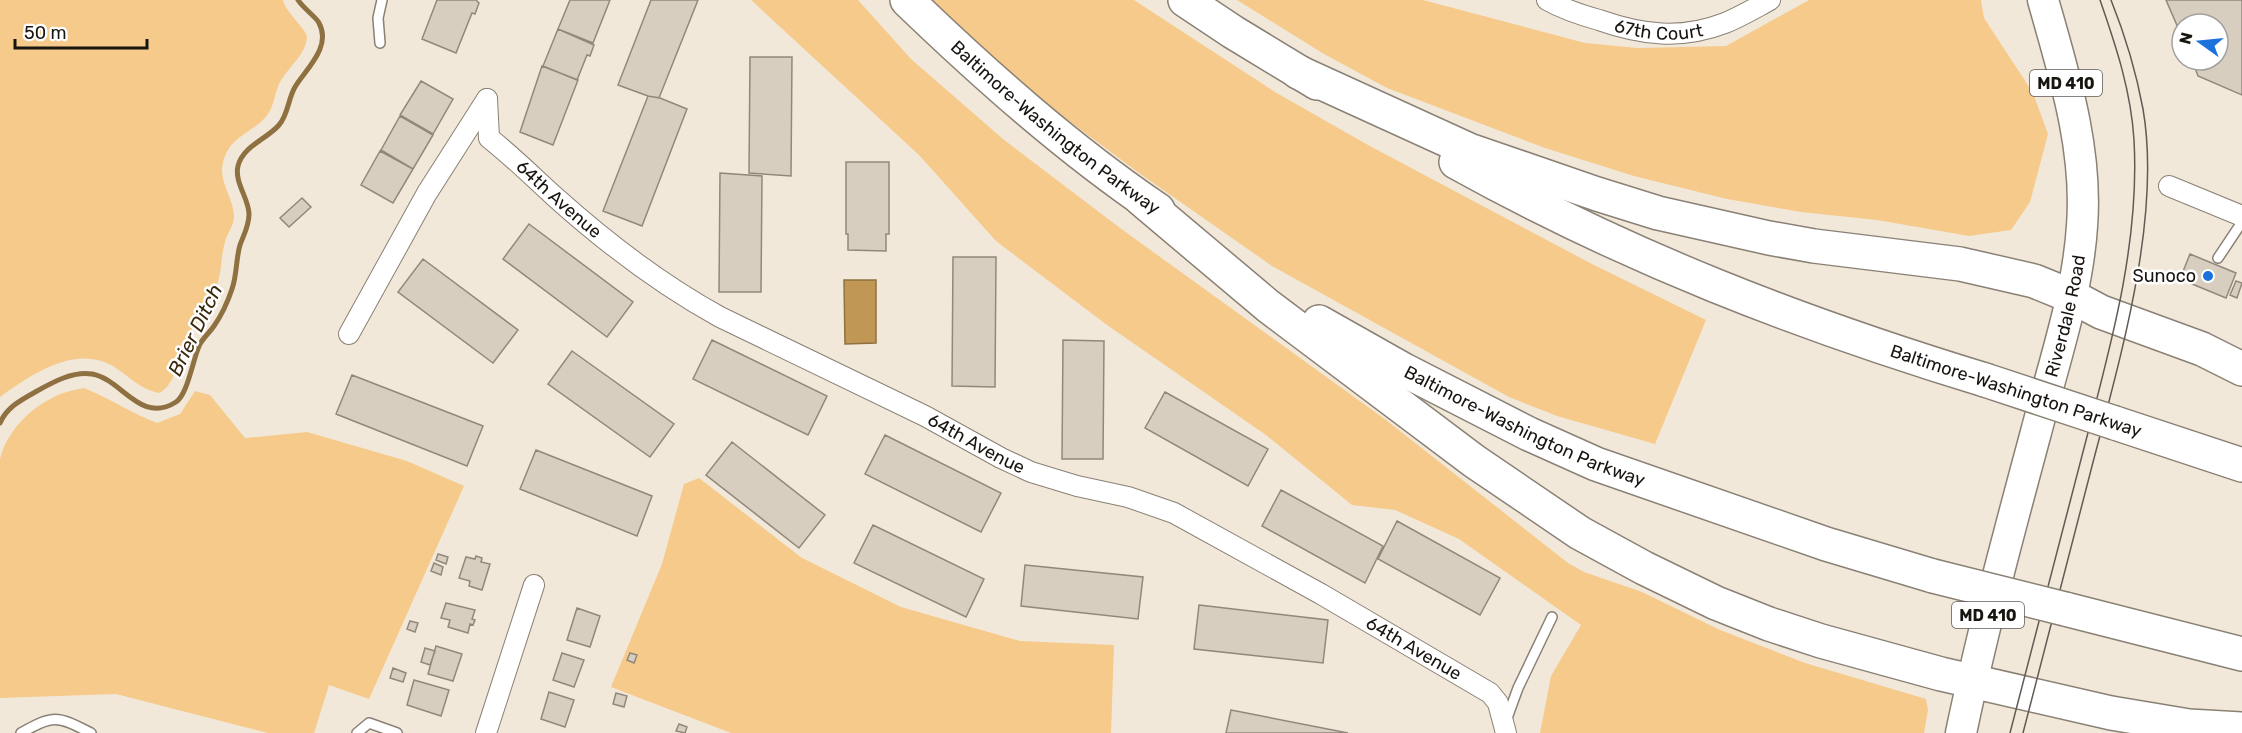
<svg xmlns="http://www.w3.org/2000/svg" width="2242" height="733" font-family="Rubik,sans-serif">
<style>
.green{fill:#f5ca8a}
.water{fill:#c19756;stroke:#8e7041;stroke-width:1.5}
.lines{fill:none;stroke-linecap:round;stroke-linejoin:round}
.stream{stroke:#8e7041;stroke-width:5}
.building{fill:#d8cec0;stroke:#91887b;stroke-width:1.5}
.service-casing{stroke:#8a8175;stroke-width:12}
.minor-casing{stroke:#8a8175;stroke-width:22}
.primary-casing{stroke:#8a8175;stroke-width:33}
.motorway-casing{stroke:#8a8175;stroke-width:36}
.service{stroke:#fff;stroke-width:9}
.minor{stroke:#fff;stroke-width:20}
.primary{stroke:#fff;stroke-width:30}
.motorway{stroke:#fff;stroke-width:33}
.tram{stroke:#615b54;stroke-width:1.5}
.motorway-bridge-casing{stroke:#8a8175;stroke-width:36;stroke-linecap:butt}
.motorway-bridge{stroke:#fff;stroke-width:33}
.poi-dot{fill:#1b72dc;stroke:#fff;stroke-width:2}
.labels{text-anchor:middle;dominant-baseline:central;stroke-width:5;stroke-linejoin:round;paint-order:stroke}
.shield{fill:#fff;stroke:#5d5a58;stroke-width:1.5}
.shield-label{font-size:16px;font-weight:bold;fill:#181410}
.street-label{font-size:18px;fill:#181410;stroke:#fff}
.poi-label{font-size:18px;fill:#181410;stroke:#fff;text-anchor:end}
.water-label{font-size:20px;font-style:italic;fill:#3a280a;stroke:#fff}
</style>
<rect width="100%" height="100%" fill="#f2e8da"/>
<!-- green -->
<path class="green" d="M 0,0 L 283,0 C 286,13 307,30 307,37 C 306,55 287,68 279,84 C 275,93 274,105 268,114 C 256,132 229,135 223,163 C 218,181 234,199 234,216 C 234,226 227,233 225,242 C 221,255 222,269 218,282 C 215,294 208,310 200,319 C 197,324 192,328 189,333 C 177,352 179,383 159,393 C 137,388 130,376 111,365 C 74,345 30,375 0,397 Z
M 751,0 L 858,0 L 911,59 L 1003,139 L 1120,228 L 1386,420 L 1568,563 L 1584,572 L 1642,592 L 1720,630 L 1805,663 L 1926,699 L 1928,710 L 1924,733 L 1540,733 L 1551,676 L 1581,625 L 1459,539 L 1395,510 L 1352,505 L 1266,435 L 1107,325 L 996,241 L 919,155 Z
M 928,0 L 1134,0 L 1275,92 L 1368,145 L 1592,264 L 1706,320 L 1655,444 L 1557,416 L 1509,397 L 1272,266 L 1139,173 L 1057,112 L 992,58 Z
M 1237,0 L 1423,0 L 1585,43 L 1638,48 L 1726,46 L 1809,0 L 1981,0 L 1984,18 L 2033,93 L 2048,134 L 2030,202 L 2011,230 L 1969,236 L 1877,220 L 1801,212 L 1727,199 L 1634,176 L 1545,148 L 1387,88 L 1324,54 Z
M 84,388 C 109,398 131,413 157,423 L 180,414 L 195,391 L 210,395 L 245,438 L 307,432 L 407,461 L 464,486 L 369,699 L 329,685 L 314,733 L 268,733 L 116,694 L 0,698 L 0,459 C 7,431 30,408 56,396 C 64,392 75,390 84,388 Z
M 699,478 L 802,558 L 901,607 L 1020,641 L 1114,645 L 1111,733 L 731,733 L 611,687 L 662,564 L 684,484 Z"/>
<!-- water -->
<path class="water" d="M 844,280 L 876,280 L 876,343 L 845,344 Z"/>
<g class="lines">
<!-- stream -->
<path class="stream" d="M 0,423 C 7,407 21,400 37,391 C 53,382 73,371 92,374 C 122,379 140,425 176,402 C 188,394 193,358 200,344 C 204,337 210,332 214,326 C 221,316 228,301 232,289 C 237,275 236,258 240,245 C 244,234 249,226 249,214 C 249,199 234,182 238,166 C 243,146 267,139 279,125 C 288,115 288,99 295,87 C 306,69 332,47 319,23 C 317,18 303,8 298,0"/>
</g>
<!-- building -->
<path class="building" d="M 437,0 L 476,0 L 479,3 L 475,14 L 472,13 L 456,53 L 422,39 Z
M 570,0 L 610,0 L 593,43 L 558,29 Z
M 651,0 L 698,0 L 659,98 L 648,96 L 618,85 Z
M 2166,0 L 2242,0 L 2242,95 L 2198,76 L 2192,60 L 2218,60 L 2218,24 L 2182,24 L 2182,37 Z
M 558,29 L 594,45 L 590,56 L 587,55 L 577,80 L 543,66 Z
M 750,57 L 792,57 L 791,176 L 749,173 Z
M 542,66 L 578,80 L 553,145 L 520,132 Z
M 421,81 L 453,99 L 433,134 L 400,115 Z
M 648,96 L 660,98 L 687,109 L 642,226 L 603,211 Z
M 400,116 L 433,135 L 413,169 L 381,150 Z
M 380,151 L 413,169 L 393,203 L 361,185 Z
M 846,162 L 889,162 L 889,234 L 886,234 L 886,251 L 848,250 L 848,234 L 846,234 Z
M 720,173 L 762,176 L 761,292 L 719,292 Z
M 302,198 L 311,207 L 289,227 L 280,218 Z
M 529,224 L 633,302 L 607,337 L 503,259 Z
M 2190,254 L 2236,273 L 2226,298 L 2180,279 Z
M 953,257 L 996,257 L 995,387 L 952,386 Z
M 423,259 L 518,330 L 493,363 L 398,292 Z
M 2236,281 L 2242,283 L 2237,298 L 2230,295 Z
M 712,340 L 827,396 L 808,435 L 693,379 Z
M 1063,340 L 1104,341 L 1103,459 L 1062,459 Z
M 572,351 L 674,424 L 650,457 L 548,384 Z
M 352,375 L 483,426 L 467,466 L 336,414 Z
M 1165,392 L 1268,449 L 1248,486 L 1145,428 Z
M 885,435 L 1001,493 L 981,532 L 865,474 Z
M 732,442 L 825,515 L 799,548 L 706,475 Z
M 536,450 L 652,496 L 637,536 L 520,489 Z
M 1281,490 L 1383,546 L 1365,583 L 1262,526 Z
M 1397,521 L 1500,578 L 1480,615 L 1378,559 Z
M 873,525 L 984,579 L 966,617 L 854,563 Z
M 438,554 L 448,557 L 446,564 L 436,560 Z
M 476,556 L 482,558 L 481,562 L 490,564 L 482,590 L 469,586 L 470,581 L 459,578 L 466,557 L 475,559 Z
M 434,563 L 443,567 L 441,575 L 431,571 Z
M 1025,565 L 1143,577 L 1138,619 L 1021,606 Z
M 446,603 L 475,610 L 472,619 L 475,620 L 473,625 L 470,624 L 468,633 L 448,627 L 450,620 L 441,618 Z
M 1199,605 L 1328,620 L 1323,663 L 1194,649 Z
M 577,608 L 600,616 L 590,647 L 567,640 Z
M 410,621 L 418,623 L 415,632 L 407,629 Z
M 436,646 L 462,654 L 453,681 L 428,674 Z
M 425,648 L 435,651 L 430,665 L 421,662 Z
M 562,653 L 584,660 L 574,687 L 553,680 Z
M 630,653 L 637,655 L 634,663 L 627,660 Z
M 393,668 L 406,673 L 403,682 L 390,678 Z
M 414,680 L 449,690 L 441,716 L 407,705 Z
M 549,692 L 574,700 L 565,727 L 541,719 Z
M 616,693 L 627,696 L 624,707 L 613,704 Z
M 1231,710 L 1348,733 L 1226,733 Z
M 679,724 L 687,727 L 685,733 L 676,731 Z"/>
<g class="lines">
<defs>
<path id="service" d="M 380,43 L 378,18 L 382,0
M 2218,258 L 2242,222
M 1506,721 L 1518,688 L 1552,617
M 21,733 C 55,714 57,716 91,733
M 357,733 L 369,723 L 397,733"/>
<g id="minor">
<path id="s1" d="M 1547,0 C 1563,9 1581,15 1599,20 C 1642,35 1681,40 1725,23 C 1740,17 1755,8 1770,0"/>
<path id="s2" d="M 487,99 L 489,138 C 512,156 532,176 554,196 C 604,241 660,284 720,317 L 925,416 L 1001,458 L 1031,472 L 1077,486 L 1128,497 L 1174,513 L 1321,594 L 1490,693 L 1498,703 L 1506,733"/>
<path d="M 2169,186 L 2242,216"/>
<path d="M 349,334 L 427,193 L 487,99"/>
<path d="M 486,733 L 534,585"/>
</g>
<g id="primary">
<path id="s3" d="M 1961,733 C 1983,628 2011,525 2039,421 C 2055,359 2078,291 2082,226 C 2088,149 2064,74 2043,0"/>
</g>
<g id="motorway">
<path id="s4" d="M 907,0 C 985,75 1068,149 1158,210"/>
<path d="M 1185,0 L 1233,32 L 1317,83"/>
<path d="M 1298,72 L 1469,150 L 1597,194 L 1658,213 L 1769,238 L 1814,246 L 1960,264 L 2034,281 L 2071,296 L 2101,312 L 2202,349 L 2242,369"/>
<path d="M 1456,162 C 1627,257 1798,323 1985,380"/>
<path d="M 1141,199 L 1268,306 L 1474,461 L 1580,533 L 1644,568 L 1716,603 L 1769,624 L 1821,641 L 1941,674 L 2111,713 L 2189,726 L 2242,729"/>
<path id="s5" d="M 1319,322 L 1404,370 L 1529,434 L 1596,464 L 1826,544 L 1933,576"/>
<path d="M 2115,423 L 2242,465"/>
<path d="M 2065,609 L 2242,654"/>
</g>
</defs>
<!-- service casing -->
<use href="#service" class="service-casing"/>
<!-- minor casing -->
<use href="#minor" class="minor-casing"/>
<!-- primary casing -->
<use href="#primary" class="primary-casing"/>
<!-- motorway casing -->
<use href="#motorway" class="motorway-casing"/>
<!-- service -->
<use href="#service" class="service"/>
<!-- minor -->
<use href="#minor" class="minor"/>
<!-- primary -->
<use href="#primary" class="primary"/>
<!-- motorway -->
<use href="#motorway" class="motorway"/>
<!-- tram -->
<path class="tram" d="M 2010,733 C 2035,638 2059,543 2084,448 C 2110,348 2140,244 2134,140 C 2131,91 2116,46 2100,0
M 2023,733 C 2046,645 2069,557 2091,470 C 2119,362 2162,219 2143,109 C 2136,71 2125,35 2111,0"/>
<defs>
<path id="motorway-bridge" d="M 1985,380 L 2115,423
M 1933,576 L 2065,609"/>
</defs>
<!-- motorway-bridge casing -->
<use href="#motorway-bridge" class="motorway-bridge-casing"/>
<!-- motorway-bridge -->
<use href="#motorway-bridge" class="motorway-bridge"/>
</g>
<!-- markers -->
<circle class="poi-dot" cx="2208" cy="276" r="6"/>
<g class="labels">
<!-- shield labels -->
<g class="shield">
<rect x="2030" y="70" width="72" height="26" rx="4.5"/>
<rect x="1952" y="602" width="72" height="26" rx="4.5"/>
</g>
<g class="shield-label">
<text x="2066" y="83">MD 410</text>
<text x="1988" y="615">MD 410</text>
</g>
<!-- street labels -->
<g class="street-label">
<text stroke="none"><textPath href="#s1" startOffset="117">67th Court</textPath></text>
<text stroke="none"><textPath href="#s4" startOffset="196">Baltimore-Washington Parkway</textPath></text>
<text stroke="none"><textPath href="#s2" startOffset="132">64th Avenue</textPath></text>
<text stroke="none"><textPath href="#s3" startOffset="430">Riverdale Road</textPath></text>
<text transform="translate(2016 391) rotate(18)">Baltimore-Washington Parkway</text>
<text stroke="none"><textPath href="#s5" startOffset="231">Baltimore-Washington Parkway</textPath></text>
<text stroke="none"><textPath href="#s2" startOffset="618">64th Avenue</textPath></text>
<text stroke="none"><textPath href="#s2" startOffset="1104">64th Avenue</textPath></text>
</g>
<!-- poi labels -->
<g class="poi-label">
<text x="2196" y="276">Sunoco</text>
</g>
<!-- water labels -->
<g class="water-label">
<text transform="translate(195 330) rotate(-64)">Brier Ditch</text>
</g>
</g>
<!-- north arrow -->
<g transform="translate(2200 42) rotate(285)"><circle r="28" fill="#ffffff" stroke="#a3a19f" stroke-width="1.5"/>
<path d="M0-4.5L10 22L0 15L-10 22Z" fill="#1b72dc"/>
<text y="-9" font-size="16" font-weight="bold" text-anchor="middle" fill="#181410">N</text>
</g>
<!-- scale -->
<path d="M15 39v9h132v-9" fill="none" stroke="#181410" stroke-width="3"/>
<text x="24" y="39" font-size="18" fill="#181410" stroke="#ffffff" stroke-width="4.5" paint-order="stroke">50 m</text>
</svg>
